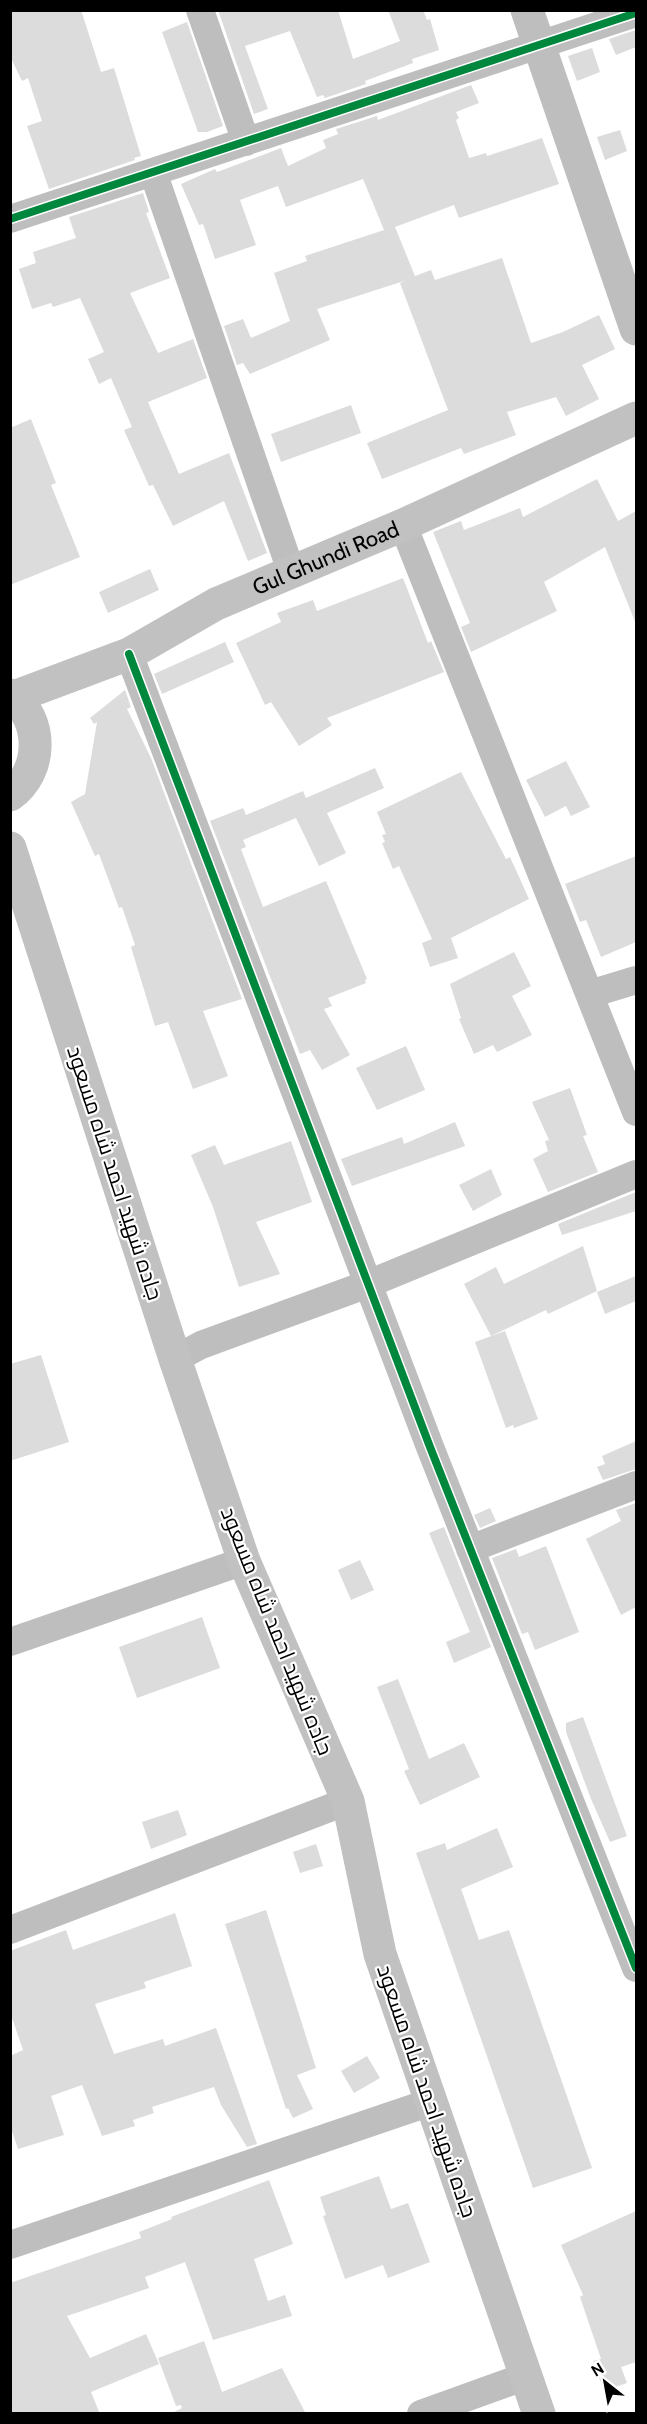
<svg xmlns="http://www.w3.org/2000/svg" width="647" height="2424" font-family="Cabin,Cairo,sans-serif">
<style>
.building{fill:#dcdcdc}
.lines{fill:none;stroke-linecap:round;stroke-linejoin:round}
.minor{stroke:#bebebe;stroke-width:28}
.tertiary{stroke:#bebebe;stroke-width:33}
.secondary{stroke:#c1c1c1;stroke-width:33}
.cycleway-casing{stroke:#fff;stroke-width:11}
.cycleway{stroke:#00873e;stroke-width:8}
.labels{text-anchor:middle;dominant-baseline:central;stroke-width:4.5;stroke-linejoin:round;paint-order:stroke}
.street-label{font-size:22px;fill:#000;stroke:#fff}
</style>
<rect width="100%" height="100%" fill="#fff"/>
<!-- building -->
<path class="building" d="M 10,10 L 81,10 L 101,72 L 114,68 L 141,156 L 134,158 L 135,160 L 49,189 L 27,126 L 42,121 L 28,78 L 22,81 L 10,56 Z
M 218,10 L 338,10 L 353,59 L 400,41 L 388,10 L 423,10 L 427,20 L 430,19 L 439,50 L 412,59 L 413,63 L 365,81 L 366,84 L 325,98 L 323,95 L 317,97 L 290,31 L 245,46 L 268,109 L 254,114 Z
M 187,22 L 223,126 L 207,132 L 198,132 L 162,32 Z
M 636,30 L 636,47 L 616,55 L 609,39 Z
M 592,48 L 600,72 L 577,81 L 568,56 Z
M 471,85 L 479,103 L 456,112 L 459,118 L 456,120 L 469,158 L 486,153 L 487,156 L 542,138 L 559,184 L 459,218 L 454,205 L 395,227 L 415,276 L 431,270 L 435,280 L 502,258 L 531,343 L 563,332 L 599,315 L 615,349 L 582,365 L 599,399 L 566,416 L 556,397 L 507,412 L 516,435 L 464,454 L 461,448 L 382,479 L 367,443 L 448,410 L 400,283 L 407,280 L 317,309 L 330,340 L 250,374 L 243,363 L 237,365 L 224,326 L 243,319 L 251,338 L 290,321 L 274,273 L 307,261 L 305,256 L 384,230 L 363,179 L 286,207 L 278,186 L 240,200 L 256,245 L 215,259 L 203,224 L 199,225 L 181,184 L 215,169 L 217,172 L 281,148 L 288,166 L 326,148 L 323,140 L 338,134 L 336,129 L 377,116 L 378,120 Z
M 620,130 L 627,151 L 605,160 L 597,137 Z
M 143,193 L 149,212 L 146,213 L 170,278 L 130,293 L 158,353 L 193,339 L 207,378 L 148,402 L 179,474 L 229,453 L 267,553 L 248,561 L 224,501 L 173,526 L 153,485 L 149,486 L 124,430 L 132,427 L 111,378 L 99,384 L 88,359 L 104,352 L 80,298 L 53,307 L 51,303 L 32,309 L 19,269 L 36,263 L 33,252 L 76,238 L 69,217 Z
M 351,405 L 361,433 L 281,462 L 271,434 Z
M 31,419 L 56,483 L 51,485 L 80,557 L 10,585 L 10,428 Z
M 597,479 L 618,521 L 636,511 L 636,624 L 605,547 L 544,582 L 557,611 L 471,652 L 461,627 L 470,623 L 433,532 L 461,521 L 464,530 L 520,508 L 523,517 Z
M 150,569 L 159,590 L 108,613 L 99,592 Z
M 403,578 L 428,643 L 431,641 L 444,672 L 327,718 L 332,725 L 299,746 L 271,702 L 265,705 L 236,643 L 281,622 L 277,613 L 313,600 L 317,611 Z
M 225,642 L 234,662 L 162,694 L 154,674 Z
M 125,690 L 131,707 L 127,709 L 151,758 L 242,999 L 203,1011 L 228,1076 L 193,1089 L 168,1022 L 155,1026 L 131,947 L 135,945 L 122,907 L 119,908 L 99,854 L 95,856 L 71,802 L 85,794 L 97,722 L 94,724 L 90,718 Z
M 566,761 L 590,807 L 571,816 L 566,806 L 545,817 L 526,780 Z
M 375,768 L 384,788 L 327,813 L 346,853 L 319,866 L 296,818 L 243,840 L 246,847 L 241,849 L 263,907 L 326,881 L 367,979 L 365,980 L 366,983 L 328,998 L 332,1006 L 324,1009 L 350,1055 L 322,1070 L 310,1050 L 300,1054 L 210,821 L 243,808 L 246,815 L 303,791 L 306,798 Z
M 461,772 L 506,859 L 510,857 L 529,899 L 451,938 L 458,958 L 430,967 L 422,943 L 432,939 L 399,866 L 393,869 L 382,843 L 385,842 L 382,835 L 386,834 L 377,812 Z
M 636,856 L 636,942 L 601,957 L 586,920 L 580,922 L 565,884 Z
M 514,952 L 531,986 L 512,996 L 532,1035 L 497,1052 L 493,1045 L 474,1054 L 459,1019 L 461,1018 L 450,984 Z
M 406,1046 L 425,1090 L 377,1110 L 356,1068 Z
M 570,1088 L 587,1135 L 583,1136 L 598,1172 L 548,1192 L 533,1159 L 548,1151 L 545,1141 L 549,1140 L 532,1102 Z
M 455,1122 L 465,1146 L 352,1186 L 341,1159 L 402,1137 L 404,1144 Z
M 291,1141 L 312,1202 L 256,1222 L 280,1274 L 239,1287 L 213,1207 L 191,1155 L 215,1145 L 224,1165 Z
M 491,1169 L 502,1195 L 473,1211 L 459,1185 Z
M 636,1192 L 636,1211 L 562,1235 L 558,1224 Z
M 583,1246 L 597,1291 L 548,1314 L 546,1310 L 491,1336 L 464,1284 L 496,1267 L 504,1284 Z
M 636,1276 L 636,1301 L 605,1314 L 597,1292 Z
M 505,1331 L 538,1419 L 514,1428 L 513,1425 L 506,1428 L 475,1342 Z
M 41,1355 L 69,1442 L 10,1461 L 10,1364 Z
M 636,1441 L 636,1469 L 603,1480 L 597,1467 L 605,1464 L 602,1456 Z
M 636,1503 L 636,1607 L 621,1615 L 586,1539 L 621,1521 L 616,1510 Z
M 490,1508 L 496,1521 L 480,1528 L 474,1515 Z
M 444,1527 L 491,1647 L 454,1663 L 446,1642 L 470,1632 L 429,1533 Z
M 546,1546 L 579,1632 L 535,1650 L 528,1632 L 522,1634 L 492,1558 L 516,1549 L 519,1557 Z
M 360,1560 L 374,1590 L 351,1600 L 338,1570 Z
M 202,1617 L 220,1668 L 137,1698 L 119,1647 Z
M 398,1679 L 429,1759 L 464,1743 L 480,1777 L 420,1805 L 404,1771 L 409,1769 L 377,1687 Z
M 583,1717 L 627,1836 L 610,1842 L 591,1799 L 566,1732 L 566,1723 Z
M 178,1810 L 187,1835 L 151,1849 L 142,1822 Z
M 497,1828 L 513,1867 L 461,1889 L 479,1940 L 509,1930 L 592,2168 L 533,2188 L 416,1853 L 445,1843 L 447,1850 Z
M 316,1844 L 323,1866 L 300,1873 L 293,1852 Z
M 266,1910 L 316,2068 L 297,2075 L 313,2109 L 293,2118 L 288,2108 L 286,2109 L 225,1924 Z
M 175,1913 L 192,1966 L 144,1982 L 146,1988 L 95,2004 L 114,2054 L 163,2039 L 165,2046 L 216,2028 L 257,2144 L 247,2147 L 221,2105 L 214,2087 L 152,2107 L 154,2113 L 133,2120 L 135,2126 L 102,2136 L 82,2085 L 51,2096 L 64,2135 L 18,2149 L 10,2125 L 10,2056 L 23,2050 L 10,2012 L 10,1951 L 66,1930 L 73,1950 Z
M 367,2056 L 380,2078 L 354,2093 L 341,2071 Z
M 379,2176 L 391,2209 L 408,2203 L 430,2262 L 388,2278 L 383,2265 L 345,2279 L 323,2216 L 326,2215 L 320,2197 Z
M 269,2180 L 293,2244 L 254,2259 L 268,2301 L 285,2295 L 292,2316 L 213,2340 L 185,2262 L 145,2277 L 149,2288 L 67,2316 L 90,2358 L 146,2334 L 159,2364 L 91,2392 L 100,2414 L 10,2414 L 10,2283 L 141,2238 L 139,2232 L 172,2219 L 171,2217 Z
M 636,2211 L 636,2362 L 621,2367 L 627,2383 L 604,2391 L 593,2361 L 601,2359 L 580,2297 L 583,2295 L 561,2245 Z
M 204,2341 L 222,2392 L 282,2368 L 306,2414 L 170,2414 L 182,2408 L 181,2405 L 176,2406 L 158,2358 Z"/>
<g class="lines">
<!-- minor -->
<path class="minor" d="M 200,10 L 246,142
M 153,172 L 291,571
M 10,219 L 636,13
M 403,525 L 636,1112
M 129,654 L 430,1447 L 636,1968
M 590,994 L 636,980
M 175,1359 L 201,1345 L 368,1284 L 636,1174
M 470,1549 L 636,1485
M 10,1642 L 244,1561
M 10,1930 L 348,1801
M 10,2245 L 431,2102
M 421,2414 L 526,2376"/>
<!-- tertiary -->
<path class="tertiary" d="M 527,10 L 636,329"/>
<!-- secondary -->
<g class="secondary">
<path d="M 10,695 C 44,718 43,772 10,795"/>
<path id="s1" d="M 14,697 L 129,654 L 216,604 L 403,525 L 636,418"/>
<path d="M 10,848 L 175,1359 L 244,1561 L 348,1801 L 380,1954 L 539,2414"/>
</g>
<defs>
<path id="cycleway" d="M 10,219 L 636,13
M 129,654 L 430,1447 L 636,1968"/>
</defs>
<!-- cycleway casing -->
<use href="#cycleway" class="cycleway-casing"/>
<!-- cycleway -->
<use href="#cycleway" class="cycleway"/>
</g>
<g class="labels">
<!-- street labels -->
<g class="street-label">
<text stroke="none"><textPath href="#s1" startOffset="342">Gul Ghundi Road</textPath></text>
<text transform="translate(115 1173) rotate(72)">جاده شهيد احمد شاه مسعود</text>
<text transform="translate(277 1631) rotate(68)">جاده شهيد احمد شاه مسعود</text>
<text transform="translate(427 2091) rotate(71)">جاده شهيد احمد شاه مسعود</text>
</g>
</g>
<!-- border -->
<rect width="647" height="2424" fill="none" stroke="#000000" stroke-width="24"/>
<!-- north arrow -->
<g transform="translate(605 2382) rotate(329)" stroke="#ffffff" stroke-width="4.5" paint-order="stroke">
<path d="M0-4.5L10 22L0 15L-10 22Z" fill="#000000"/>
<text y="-9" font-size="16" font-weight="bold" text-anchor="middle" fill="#000000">N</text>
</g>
</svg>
